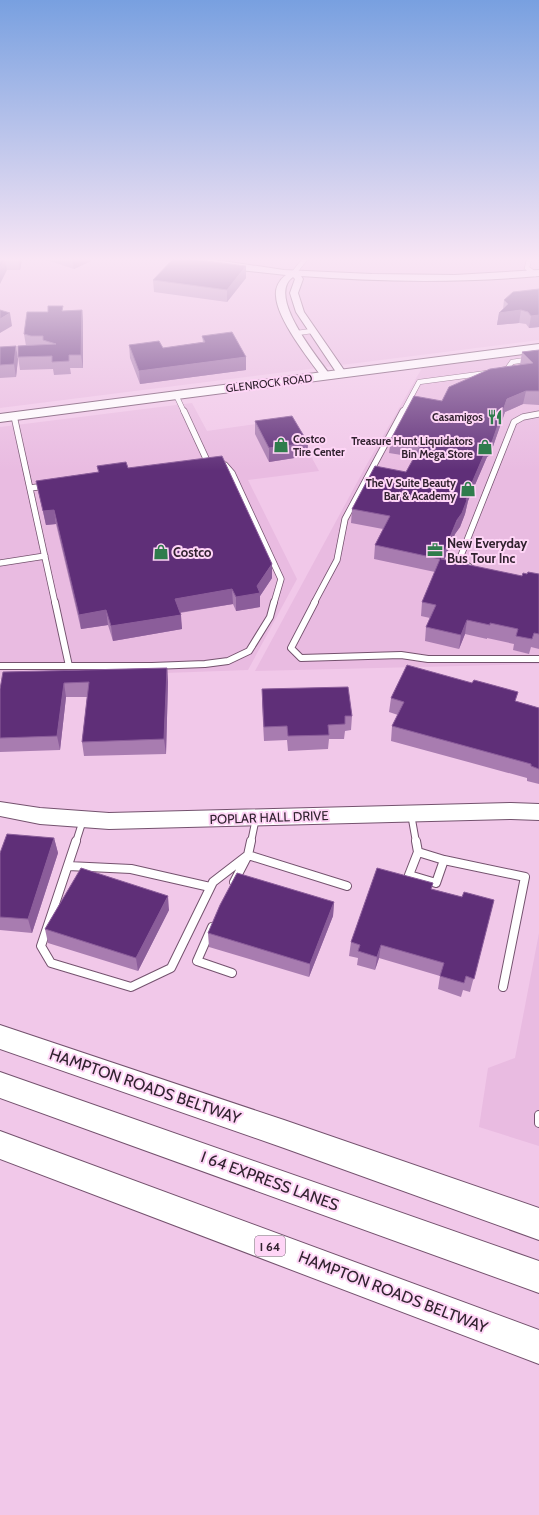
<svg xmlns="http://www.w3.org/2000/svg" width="539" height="1515" font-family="Cabin,sans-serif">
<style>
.built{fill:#e9bbe1}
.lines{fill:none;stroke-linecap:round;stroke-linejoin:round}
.service-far3-casing{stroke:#74526e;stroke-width:5.5}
.service-far2-casing{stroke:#74526e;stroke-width:7}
.service-far1-casing{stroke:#74526e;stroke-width:8}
.service-casing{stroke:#74526e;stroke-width:10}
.minor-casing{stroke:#74526e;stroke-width:2}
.tertiary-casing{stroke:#74526e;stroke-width:2}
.motorway-casing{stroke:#74526e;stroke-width:2}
.service-far3{stroke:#fff;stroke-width:4.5}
.service-far2{stroke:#fff;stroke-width:5.5}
.service-far1{stroke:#fff;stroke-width:6}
.service{stroke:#fff;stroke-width:8}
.minor{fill:#fff;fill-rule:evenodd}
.tertiary{fill:#fff;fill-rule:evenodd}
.motorway{fill:#fff;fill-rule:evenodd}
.wall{fill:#a87cb0}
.shaded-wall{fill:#8b5d9a}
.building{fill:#5f2f78;stroke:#8b5d9a}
.labels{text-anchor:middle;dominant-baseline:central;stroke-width:4;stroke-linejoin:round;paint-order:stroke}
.far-street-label{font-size:11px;fill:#31222f;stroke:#fed5f6}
.far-poi-label{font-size:11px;font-weight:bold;fill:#31222f;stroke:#fed5f6;text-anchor:end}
.shield{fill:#fed5f6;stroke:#6e586b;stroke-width:1}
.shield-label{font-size:12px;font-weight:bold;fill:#31222f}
.poi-label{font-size:13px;font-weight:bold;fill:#31222f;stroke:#fed5f6;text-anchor:start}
.street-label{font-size:13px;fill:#31222f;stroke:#fed5f6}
.near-street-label{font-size:16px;fill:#31222f;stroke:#fed5f6}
</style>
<rect width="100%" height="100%" fill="#f1c8e9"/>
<!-- built -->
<path class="built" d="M 0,259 L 539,259 L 539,340 L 0,408 Z
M 539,353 L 539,664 L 255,671 L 367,464 L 422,368 Z
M 192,403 L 207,431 L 291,419 L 319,471 L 248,480 L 297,579 L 248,670 L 0,679 L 0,427 Z
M 539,933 L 539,1146 L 479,1127 L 488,1068 L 515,1058 Z"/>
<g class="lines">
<defs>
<path id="service-far3" d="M 529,259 L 527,268 L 535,274
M 294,273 L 305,259
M 297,333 L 312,331
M 501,370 L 507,369 L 512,362 L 539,358
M 176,395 L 184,412
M 403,412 L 419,382 L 487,373"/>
<path id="service-far2" d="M 184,411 L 209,465
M 14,416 L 55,603
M 220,465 L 225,465 L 232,473 L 281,579 L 274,603
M 30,488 L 45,486
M 0,563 L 45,556
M 470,567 L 460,561 L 460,558 L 514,422 L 523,417 L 539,414
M 314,603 L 337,560 L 345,519 L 403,411"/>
<path id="service-far1" d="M 55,602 L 69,666
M 315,602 L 291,648 L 301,658 L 401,655 L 428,659 L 539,659
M 0,666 L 152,666 L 205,664 L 228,661 L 249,651 L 270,617 L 274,602
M 411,814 L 416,842
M 76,842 L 83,820
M 251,842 L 256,818"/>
<path id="service" d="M 76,841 L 41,946 L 51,963 L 131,987 L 171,968 L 213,882 L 248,855
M 251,841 L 248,855 L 347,886
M 416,841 L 418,852 L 409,875 L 436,883 L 444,860 L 525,877 L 503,987
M 418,852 L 444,860
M 68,866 L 131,869 L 210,887
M 234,882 L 247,857
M 212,927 L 197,961 L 232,973
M 539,1115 L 539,1123"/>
<path id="minor" d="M 192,259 L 209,259 L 284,270 L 372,274 L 455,275 L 539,270 L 539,276 C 460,283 380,282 301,276 L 303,279 L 298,293 L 304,312 L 346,373 L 341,376 L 338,375 L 296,312 L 290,293 L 295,279 L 293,277 C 266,296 317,356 330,375 L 325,378 L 322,377 C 308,358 277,319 276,296 C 275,288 279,280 286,275 L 240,270 L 193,261 Z"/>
<path id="tertiary" d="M 539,344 L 539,352 L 0,422 L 0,414 Z
M 0,802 L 40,808 L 109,813 L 511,803 L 539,804 L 539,820 L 511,819 L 109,829 L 40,824 L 0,816 Z"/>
<path id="motorway" d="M 0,1025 L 284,1120 L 539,1208 L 539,1240 L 284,1148 L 0,1049 Z
M 0,1072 L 539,1261 L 539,1293 L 0,1098 Z
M 0,1131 L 539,1330 L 539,1364 L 0,1159 Z"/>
</defs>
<!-- service-far3 casing -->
<use href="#service-far3" class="service-far3-casing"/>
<!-- service-far2 casing -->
<use href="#service-far2" class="service-far2-casing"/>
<!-- service-far1 casing -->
<use href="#service-far1" class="service-far1-casing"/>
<!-- service casing -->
<use href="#service" class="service-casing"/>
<!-- minor casing -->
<use href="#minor" class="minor-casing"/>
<!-- tertiary casing -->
<use href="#tertiary" class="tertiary-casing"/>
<!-- motorway casing -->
<use href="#motorway" class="motorway-casing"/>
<!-- service-far3 -->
<use href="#service-far3" class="service-far3"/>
<!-- service-far2 -->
<use href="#service-far2" class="service-far2"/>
<!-- service-far1 -->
<use href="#service-far1" class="service-far1"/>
<!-- service -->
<use href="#service" class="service"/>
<!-- minor -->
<use href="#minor" class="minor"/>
<!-- tertiary -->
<use href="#tertiary" class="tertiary"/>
<!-- motorway -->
<use href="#motorway" class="motorway"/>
</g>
<!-- wall -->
<path class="wall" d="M 0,259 L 22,259 L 20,270 L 7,270 Z
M 44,259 L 90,259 L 91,261 L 74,269 Z
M 246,278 L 227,302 L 154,292 L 153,280 Z
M 539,289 L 539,327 L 529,328 L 526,324 L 519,323 L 497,325 L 499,313 L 503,309 L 504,300 Z
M 82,310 L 83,322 L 83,368 L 70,368 L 71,374 L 54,375 L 53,369 L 20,370 L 18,357 L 26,346 L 24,334 L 64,311 Z
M 202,336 L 246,357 L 246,370 L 140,384 L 130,358 L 129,345 L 163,348 L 203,342 Z
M 0,347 L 18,359 L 16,377 L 0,378 Z
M 539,350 L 539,405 L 523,404 L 505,412 L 490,455 L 487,457 L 468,501 L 465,514 L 460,527 L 455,534 L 444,560 L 522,576 L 527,574 L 539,574 L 539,649 L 531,647 L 529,654 L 513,650 L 514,644 L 487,638 L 487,639 L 465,634 L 459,649 L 425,641 L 426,627 L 430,618 L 421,616 L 422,602 L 435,572 L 374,559 L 375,545 L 383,529 L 351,523 L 352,509 L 406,472 L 414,457 L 389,453 L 391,439 L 442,401 L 520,365 L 522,352 Z
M 255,421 L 308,443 L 307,456 L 269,462 L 255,434 Z
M 97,466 L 128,468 L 272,578 L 260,596 L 260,607 L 236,611 L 233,604 L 180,613 L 182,629 L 113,641 L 108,625 L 81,629 L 56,524 L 46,525 L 36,481 L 98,472 Z
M 167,668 L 168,682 L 166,754 L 84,756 L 82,742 L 87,697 L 66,697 L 60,750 L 0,752 L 0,689 Z
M 262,689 L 352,716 L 351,730 L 345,731 L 344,739 L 329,739 L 328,749 L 288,751 L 287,740 L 264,741 L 262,704 Z
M 391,698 L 516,701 L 539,708 L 539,784 L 527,781 L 527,778 L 391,741 L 392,726 L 398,715 L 389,712 Z
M 54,838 L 58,853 L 32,933 L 0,930 L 0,853 Z
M 432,889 L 462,897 L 494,900 L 470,992 L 463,990 L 461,997 L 438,989 L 440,976 L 379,958 L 375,970 L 357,965 L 358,958 L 349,956 L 351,942 Z
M 334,902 L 333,916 L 309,977 L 209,947 L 208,933 Z
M 169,910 L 138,971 L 48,943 L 45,929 Z"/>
<!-- shaded-wall -->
<path class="shaded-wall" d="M 5,259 L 7,270 L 0,284 L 0,268 Z
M 18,259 L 22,259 L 20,270 Z
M 72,259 L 90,259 L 91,261 L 74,269 Z
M 246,266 L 246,278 L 227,302 L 227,290 Z
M 82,310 L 83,322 L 83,368 L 81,355 Z
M 521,310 L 519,323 L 497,325 L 499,313 Z
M 10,313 L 12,326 L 0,333 L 0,319 Z
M 539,315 L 539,327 L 529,328 L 531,316 Z
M 16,346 L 18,359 L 16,377 L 14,364 Z
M 246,357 L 246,370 L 140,384 L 139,371 Z
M 526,391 L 523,404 L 505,412 L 490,455 L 487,457 L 468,501 L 465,514 L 460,527 L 455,534 L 439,573 L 441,559 L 466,500 L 468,492 L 507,399 Z
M 308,443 L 307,456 L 269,462 L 269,448 Z
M 54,510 L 56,524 L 46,525 L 43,511 Z
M 272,564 L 272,578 L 260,596 L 260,607 L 236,611 L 236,597 L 257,586 Z
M 232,589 L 233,604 L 176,613 L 175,599 Z
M 106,610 L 108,625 L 81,629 L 79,615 Z
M 181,615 L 182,629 L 113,641 L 111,626 Z
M 467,620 L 465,634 L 459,649 L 461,635 Z
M 167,668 L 168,682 L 166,754 L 164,739 Z
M 64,683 L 66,697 L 60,750 L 57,736 Z
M 54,838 L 58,853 L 32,933 L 28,919 Z
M 168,896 L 169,910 L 138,971 L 136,958 Z
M 334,902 L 333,916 L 309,977 L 310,964 Z
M 381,945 L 379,958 L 375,970 L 377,957 Z"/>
<!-- building -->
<path class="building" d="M 0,259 L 5,259 L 0,268 Z
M 173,259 L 190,259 L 246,266 L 227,290 L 153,280 Z
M 539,289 L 539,315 L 531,316 L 528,312 L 521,310 L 499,313 L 508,304 L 504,300 L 513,292 Z
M 48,306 L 63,306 L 62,311 L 82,310 L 81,355 L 69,355 L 69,361 L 52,362 L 52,356 L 18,357 L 18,346 L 56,344 L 43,340 L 43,336 L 31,336 L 24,334 L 27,312 L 48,312 Z
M 0,310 L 10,313 L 0,319 Z
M 232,332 L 246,357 L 139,371 L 129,345 L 159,341 L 163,348 L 205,342 L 202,336 Z
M 16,346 L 14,364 L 0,365 L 0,347 Z
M 539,350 L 539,391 L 526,391 L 507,399 L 492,442 L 489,443 L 468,492 L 470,492 L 466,500 L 467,500 L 462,513 L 457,520 L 441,559 L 522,576 L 523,573 L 527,574 L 528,572 L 539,574 L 539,634 L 534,633 L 532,639 L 516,636 L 518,629 L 490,623 L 490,625 L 467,620 L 461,635 L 426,627 L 436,605 L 422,602 L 440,559 L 375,545 L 390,516 L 352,509 L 375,466 L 406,472 L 421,445 L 391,439 L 414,396 L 442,401 L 449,387 L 490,369 L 533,363 L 522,352 Z
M 292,416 L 308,443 L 269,448 L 255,421 Z
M 222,456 L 272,564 L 257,586 L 260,593 L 236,597 L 232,589 L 175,599 L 181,615 L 111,626 L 106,610 L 79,615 L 54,510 L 43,511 L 36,481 L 99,472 L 97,466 L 126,462 L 128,468 Z
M 407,665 L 472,683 L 474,680 L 518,692 L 515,701 L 539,708 L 539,769 L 531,766 L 531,764 L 392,726 L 404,702 L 391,698 Z
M 167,668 L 164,739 L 82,742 L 89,682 L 64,683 L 57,736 L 0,738 L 0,689 L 3,672 Z
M 348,687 L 352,716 L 345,716 L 345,724 L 328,725 L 329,735 L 288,736 L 287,726 L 264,727 L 262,689 Z
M 7,834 L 54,838 L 28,919 L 0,917 L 0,853 Z
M 81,868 L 168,896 L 136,958 L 45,929 Z
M 377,868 L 433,883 L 431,889 L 462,897 L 464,892 L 494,900 L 474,979 L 466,976 L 464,983 L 440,976 L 444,963 L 381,945 L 377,957 L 358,951 L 360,945 L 351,942 Z
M 237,873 L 334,902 L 310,964 L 208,933 L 220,905 Z"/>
<!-- sky -->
<linearGradient id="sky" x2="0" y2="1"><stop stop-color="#78a0e0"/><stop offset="0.55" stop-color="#f9e6f5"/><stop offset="1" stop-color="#f9e6f5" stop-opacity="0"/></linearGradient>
<rect width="539" height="471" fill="url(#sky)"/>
<!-- icons -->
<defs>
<symbol id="restaurant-bare" viewBox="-9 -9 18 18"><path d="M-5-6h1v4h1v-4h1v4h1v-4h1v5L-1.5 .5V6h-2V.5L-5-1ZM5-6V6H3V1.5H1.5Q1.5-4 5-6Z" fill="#2f7c4c" stroke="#fed5f6" stroke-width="2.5" paint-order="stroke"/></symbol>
<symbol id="shop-bare" viewBox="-9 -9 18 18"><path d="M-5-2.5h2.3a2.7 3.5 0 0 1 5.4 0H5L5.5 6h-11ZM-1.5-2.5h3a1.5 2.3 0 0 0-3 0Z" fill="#2f7c4c" stroke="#fed5f6" stroke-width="2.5" paint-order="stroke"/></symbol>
<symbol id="office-bare" viewBox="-9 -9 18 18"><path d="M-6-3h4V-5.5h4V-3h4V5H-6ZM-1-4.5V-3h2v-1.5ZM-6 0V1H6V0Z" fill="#2f7c4c" stroke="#fed5f6" stroke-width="2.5" paint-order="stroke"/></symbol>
</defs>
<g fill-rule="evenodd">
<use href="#restaurant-bare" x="484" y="406" width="22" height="22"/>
<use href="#shop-bare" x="270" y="434" width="22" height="22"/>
<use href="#shop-bare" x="474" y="436" width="22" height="22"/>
<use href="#shop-bare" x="457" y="478" width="22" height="22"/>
<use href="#office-bare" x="424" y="539" width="22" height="22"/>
<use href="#shop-bare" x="150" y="541" width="22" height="22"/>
</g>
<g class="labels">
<!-- far-street labels -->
<g class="far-street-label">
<text transform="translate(269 383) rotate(-7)">GLENROCK ROAD</text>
</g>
<!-- far-poi labels -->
<g class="far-poi-label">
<text x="483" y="417">Casamigos</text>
<text x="293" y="439" text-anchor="start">Costco<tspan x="293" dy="13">Tire Center</tspan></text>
<text x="473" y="441">Treasure Hunt Liquidators<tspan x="473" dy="13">Bin Mega Store</tspan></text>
<text x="456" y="483">The V Suite Beauty<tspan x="456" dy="13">Bar &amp; Academy</tspan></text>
</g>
<!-- shield labels -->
<rect class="shield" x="255" y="1236" width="30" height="20" rx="3"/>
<g class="shield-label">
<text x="270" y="1246">I 64</text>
</g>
<!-- poi labels -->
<g class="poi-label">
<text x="447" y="543">New Everyday<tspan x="447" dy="15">Bus Tour Inc</tspan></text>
<text x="173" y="552">Costco</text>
</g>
<!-- street labels -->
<g class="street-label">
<text transform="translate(269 817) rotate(-2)">POPLAR HALL DRIVE</text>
</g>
<!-- near-street labels -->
<g class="near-street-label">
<text transform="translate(145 1086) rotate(19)">HAMPTON ROADS BELTWAY</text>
<text transform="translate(270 1181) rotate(20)">I 64 EXPRESS LANES</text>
<text transform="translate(393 1292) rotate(21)">HAMPTON ROADS BELTWAY</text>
</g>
</g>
</svg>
